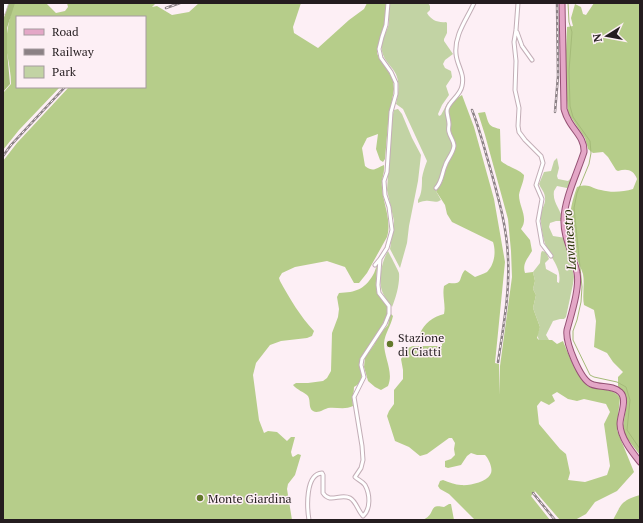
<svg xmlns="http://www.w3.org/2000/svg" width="643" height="523" font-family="'PT Serif',serif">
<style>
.green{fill:#c2d3a4}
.forest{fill:#b6cd8a;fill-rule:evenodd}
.water{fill:#a5bb79}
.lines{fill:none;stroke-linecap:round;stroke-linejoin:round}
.stream{stroke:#a5bb79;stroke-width:1}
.minor-casing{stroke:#c3aeb7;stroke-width:5}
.secondary-casing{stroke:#c3aeb7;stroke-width:6}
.primary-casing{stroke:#955174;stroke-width:7}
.minor{stroke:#fff;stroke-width:3}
.secondary{stroke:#fff;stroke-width:4.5}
.primary{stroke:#e4a7c7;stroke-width:5}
.rail-casing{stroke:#8b8185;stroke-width:2.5}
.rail{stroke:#fdeff5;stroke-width:1;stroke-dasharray:3;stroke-linecap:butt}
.poi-dot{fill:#63792b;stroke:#fdeff5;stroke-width:1.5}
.labels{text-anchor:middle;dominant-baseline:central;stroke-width:3;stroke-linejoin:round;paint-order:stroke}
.poi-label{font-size:12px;fill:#241c1f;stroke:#fdeff5;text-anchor:start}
.water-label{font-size:13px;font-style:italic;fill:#232f00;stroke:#fdeff5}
</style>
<rect width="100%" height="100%" fill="#fdeff5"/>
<!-- green -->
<path class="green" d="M 390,3 L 428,3 L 430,6 L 430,10 L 427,13 C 431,20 438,23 446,22 L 447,23 L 447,33 L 444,39 L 444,41 L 453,54 L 445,60 L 443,64 L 445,68 L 451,71 L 452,77 L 446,86 L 449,95 L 442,105 L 438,114 L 439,116 L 441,115 L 448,102 L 453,102 C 454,115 456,129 455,142 C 455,147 439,187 436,191 L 441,200 C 435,204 432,200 425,201 C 422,201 420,202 418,203 L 418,200 C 422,194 422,185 422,178 C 423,172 425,166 427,161 L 403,109 L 396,104 C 399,90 401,78 391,67 C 387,62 383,57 382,51 C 380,42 385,35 388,27 C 390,20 388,11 390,3 Z
M 398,109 L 402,114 L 412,138 L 421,155 L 418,181 L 409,226 L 407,243 L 400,268 L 390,249 L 394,221 L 387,190 L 392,118 L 394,110 Z
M 557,158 L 559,168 L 557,176 L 558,179 L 568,181 L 574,175 L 571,187 L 567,188 L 557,186 L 554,191 C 552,204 562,209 562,221 L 556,221 L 550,223 L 549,227 L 553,236 L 566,238 L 574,277 L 573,284 L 566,317 L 564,319 L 560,319 L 553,321 L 546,335 L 549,340 L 539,340 L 537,335 L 540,327 L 533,308 L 536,295 L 533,289 L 535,281 L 533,272 L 540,263 L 541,253 L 542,251 L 546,252 L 549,259 L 545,263 L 546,269 L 557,275 L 557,282 L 559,283 C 562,268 551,259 546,246 C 543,240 540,222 541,215 C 541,209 546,204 545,198 C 545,192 541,189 539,184 L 544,172 L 551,171 L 554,161 Z
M 388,251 C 390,255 398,270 399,273 C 400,283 396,298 392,307 C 389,302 384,297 382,291 C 378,280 382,260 388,251 Z"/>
<!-- forest -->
<path class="forest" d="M 14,3 L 46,3 L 56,13 L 65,11 L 68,7 L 67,3 L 156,3 L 152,7 L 157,6 L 172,15 L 189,12 L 199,3 L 301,3 L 293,27 L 294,33 L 318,48 L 349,20 L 364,9 L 367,3 L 386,3 L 384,27 L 377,53 L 379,58 L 387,69 L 393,80 L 394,89 L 388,124 L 385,159 L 383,162 L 380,160 L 376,149 L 378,134 L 367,138 L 362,148 L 365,166 C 374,173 376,168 384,165 C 385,173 381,179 382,187 C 383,204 392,220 387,237 L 367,273 L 359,283 L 354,283 L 345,267 L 327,261 L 295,267 L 282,273 L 279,278 L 280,281 C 290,299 300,316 314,331 L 312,336 L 307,338 L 281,341 L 270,345 L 256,363 L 253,375 L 259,420 L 264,433 L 268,431 L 277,432 L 287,441 L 291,437 L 295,437 L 291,452 L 292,456 L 293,457 L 298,454 L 301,455 L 295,475 L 288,484 L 287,489 L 292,520 L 3,520 L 3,161 L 17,143 L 69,87 L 145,87 L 145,17 L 17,17 L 17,87 L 60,87 L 19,130 L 3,150 L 3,93 L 11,84 C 11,74 9,64 7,53 C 5,35 9,20 14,3 Z
M 594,3 L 640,3 L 640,455 L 625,436 L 623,426 L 627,402 L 618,386 L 618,377 L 623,372 L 613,362 L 607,353 L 594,347 L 596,321 L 594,310 L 584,305 C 582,295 585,285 583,274 C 580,264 574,255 572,245 C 567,225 570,206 577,187 C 590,183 590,188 601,190 C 611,193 623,192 633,189 L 637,179 C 634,170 627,168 618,171 L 616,170 L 608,157 L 603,152 L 593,153 L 588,149 L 585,138 L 568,113 L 565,75 L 567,27 L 573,26 L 571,18 L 575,4 L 581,7 L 583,14 L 586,15 Z
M 462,95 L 474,127 L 494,199 L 505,262 L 495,363 L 499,364 L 500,395 L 500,366 L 512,277 L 511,251 L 508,219 L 485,135 L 478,113 L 485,112 C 489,123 487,126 500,129 L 501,161 C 508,167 518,169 524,175 C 524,182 520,188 519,195 C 519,207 529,218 521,229 L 530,240 L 532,251 C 528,258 522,264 525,273 L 533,272 L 535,281 L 533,289 L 536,295 L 533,308 L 540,327 L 537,338 L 539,340 L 552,340 L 557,344 L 563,341 C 568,353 577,378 587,385 C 596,392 613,386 620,398 L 617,425 L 617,430 L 634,472 L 617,491 L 595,502 L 586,514 L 575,520 L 560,520 L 534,490 L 535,492 L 531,496 L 550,520 L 475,520 L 449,494 L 440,489 L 438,486 L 440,481 L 443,480 C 449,482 455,485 461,485 C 469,486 486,482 490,475 C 494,470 489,459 485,455 L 477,455 L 471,453 L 467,456 L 461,465 L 448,468 L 445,467 L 445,461 L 451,459 L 455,455 L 454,449 L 455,443 L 452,438 L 449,438 L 427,454 L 420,456 L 409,447 L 395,441 L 387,416 L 389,411 L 394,404 L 394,390 L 403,379 L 403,370 L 401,359 L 408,348 L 413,346 L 442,346 L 442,344 C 437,339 430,338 423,338 L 420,334 C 424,323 433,317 444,314 C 446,305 442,296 444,286 L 449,283 C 464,285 458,278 465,270 L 475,277 C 479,275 484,274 487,272 C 495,264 496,251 493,242 L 452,222 L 447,214 L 445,205 L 436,191 L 442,182 L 447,164 L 454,150 C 452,141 445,117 449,109 C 451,103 457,98 462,95 ZM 557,392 L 568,399 L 577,401 L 584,399 L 606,404 L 610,412 L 604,424 L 610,466 L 607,475 L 585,482 L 568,480 L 570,473 L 566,454 L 560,449 L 539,424 L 537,406 L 541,401 L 549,405 L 555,401 L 552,395 Z
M 377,266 C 377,275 374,286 378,294 C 381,299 387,303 388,310 C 388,320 367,348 361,358 C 359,366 365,377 359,383 C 358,385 355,386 354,387 C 354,393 352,399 353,406 C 345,410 337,407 328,408 C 324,409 318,414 313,411 C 308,408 311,401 308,396 C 304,392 297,390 293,385 L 296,383 L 308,383 L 323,381 L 327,378 L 331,371 L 332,333 L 338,317 L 339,309 L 337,297 L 339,293 C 356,292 364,290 373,275 C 375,272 375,269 377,266 Z
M 391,314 L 393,316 C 391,326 385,333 384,343 C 384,358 394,372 388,386 L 381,390 L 375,387 L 368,381 L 364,367 L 365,357 L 374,345 L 378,336 L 388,325 L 390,315 Z
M 640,495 L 640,520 L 613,520 C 622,503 621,501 640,495 Z
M 449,504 L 451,504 L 454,520 L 422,520 C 437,515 427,503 444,507 Z"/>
<!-- water -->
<path class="water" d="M 9,3 L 15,3 L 7,28 L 7,51 L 10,84 L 3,92 L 3,20 Z"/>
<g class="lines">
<!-- stream -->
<path class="stream" d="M 568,3 L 569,22 L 572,32 L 569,71 L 570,106 L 573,117 L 590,141 L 591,153 L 589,164 L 577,193 L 574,208 L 582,287 L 581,302 L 577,320 L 573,331 L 573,340 L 590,375 L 594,377 L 617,382 L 626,387 L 630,400 L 627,430 L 640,449"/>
<defs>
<path id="minor" d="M 518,3 L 516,30 L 514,42 L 516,61 L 515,90 L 519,108 L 518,126 L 519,132 L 525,140 L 541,156 L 543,163 L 536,185 L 542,199 L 538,221 L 542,244 L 551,256
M 517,32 L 522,46 L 532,60
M 436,188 C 442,182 442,173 445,166 C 447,159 453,154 454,146 C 454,141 450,137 449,132 C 448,129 449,127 449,124 C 449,120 447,115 447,111 C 447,102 460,97 462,86 C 465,73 457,66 456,54 C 454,35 467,19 474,3
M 375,265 L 380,259
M 309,520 C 307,508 305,474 322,473 L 323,475 L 323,493 C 330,504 340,493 350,498 C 356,501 358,511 363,516 C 371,509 370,494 365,485 C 362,481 358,480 355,477 L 361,468 L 363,460 L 362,446 L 354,397 L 364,377 L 361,365 L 362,359 L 385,324 L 389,314 L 389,306 L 379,293 L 378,285 L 380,259 L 387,248 L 392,230 L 389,207 L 385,195 L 384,181 L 387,172 L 391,112 L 396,94 L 396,83 L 391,72 L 381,58 L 379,49 L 382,37 L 386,25 L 388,3"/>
<path id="secondary" d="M 3,12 L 6,3"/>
<path id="primary" d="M 562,3 L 564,109 C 565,112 566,116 568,119 C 573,130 585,138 584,152 C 578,171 564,200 564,219 C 563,238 574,255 577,273 C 580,288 571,315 567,330 C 565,342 580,379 591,384 C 600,388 613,385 620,392 C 628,399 620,415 620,424 C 620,437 632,452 640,462"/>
</defs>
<!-- minor casing -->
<use href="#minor" class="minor-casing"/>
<!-- secondary casing -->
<use href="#secondary" class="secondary-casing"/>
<!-- primary casing -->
<use href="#primary" class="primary-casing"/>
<!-- minor -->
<use href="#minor" class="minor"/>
<!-- secondary -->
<use href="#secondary" class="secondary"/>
<!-- primary -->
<use href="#primary" class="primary"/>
<defs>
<path id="rail" d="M 166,8 L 180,3
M 472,110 C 480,130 485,151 491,171 C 499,200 507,228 508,258 C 510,293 503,328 498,362
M 555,112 L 558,76 L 557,3
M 3,156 L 11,145 L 65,87
M 533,493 L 555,520"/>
</defs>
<!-- rail casing -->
<use href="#rail" class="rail-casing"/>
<!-- rail -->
<use href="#rail" class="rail"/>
</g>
<!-- markers -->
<g class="poi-dot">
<circle cx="390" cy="344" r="4"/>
<circle cx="200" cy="498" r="4"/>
</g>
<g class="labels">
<!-- poi labels -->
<g class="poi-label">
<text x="398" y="337">Stazione<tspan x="398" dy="14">di Ciatti</tspan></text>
<text x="208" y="498">Monte Giardina</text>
</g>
<!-- water labels -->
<g class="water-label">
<text transform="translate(569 240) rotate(-94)">Lavanestro</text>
</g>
</g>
<!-- border -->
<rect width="643" height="523" fill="none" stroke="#241c1f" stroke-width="8"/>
<!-- legend -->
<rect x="16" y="16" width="130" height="72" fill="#fdeff5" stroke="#a69b9f"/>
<rect x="24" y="29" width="20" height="6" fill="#e4a7c7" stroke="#a69b9f"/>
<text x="52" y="36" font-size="12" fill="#241c1f">Road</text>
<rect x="24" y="49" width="20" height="6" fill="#8b8185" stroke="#a69b9f"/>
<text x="52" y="56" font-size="12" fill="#241c1f">Railway</text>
<rect x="24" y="66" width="20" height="12" fill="#c2d3a4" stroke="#a69b9f"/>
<text x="52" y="76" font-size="12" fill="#241c1f">Park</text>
<!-- north arrow -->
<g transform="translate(607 36) rotate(259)" stroke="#fdeff5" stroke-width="3" paint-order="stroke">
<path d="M0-3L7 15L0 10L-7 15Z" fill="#241c1f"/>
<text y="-6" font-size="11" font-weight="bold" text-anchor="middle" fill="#241c1f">N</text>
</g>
</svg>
